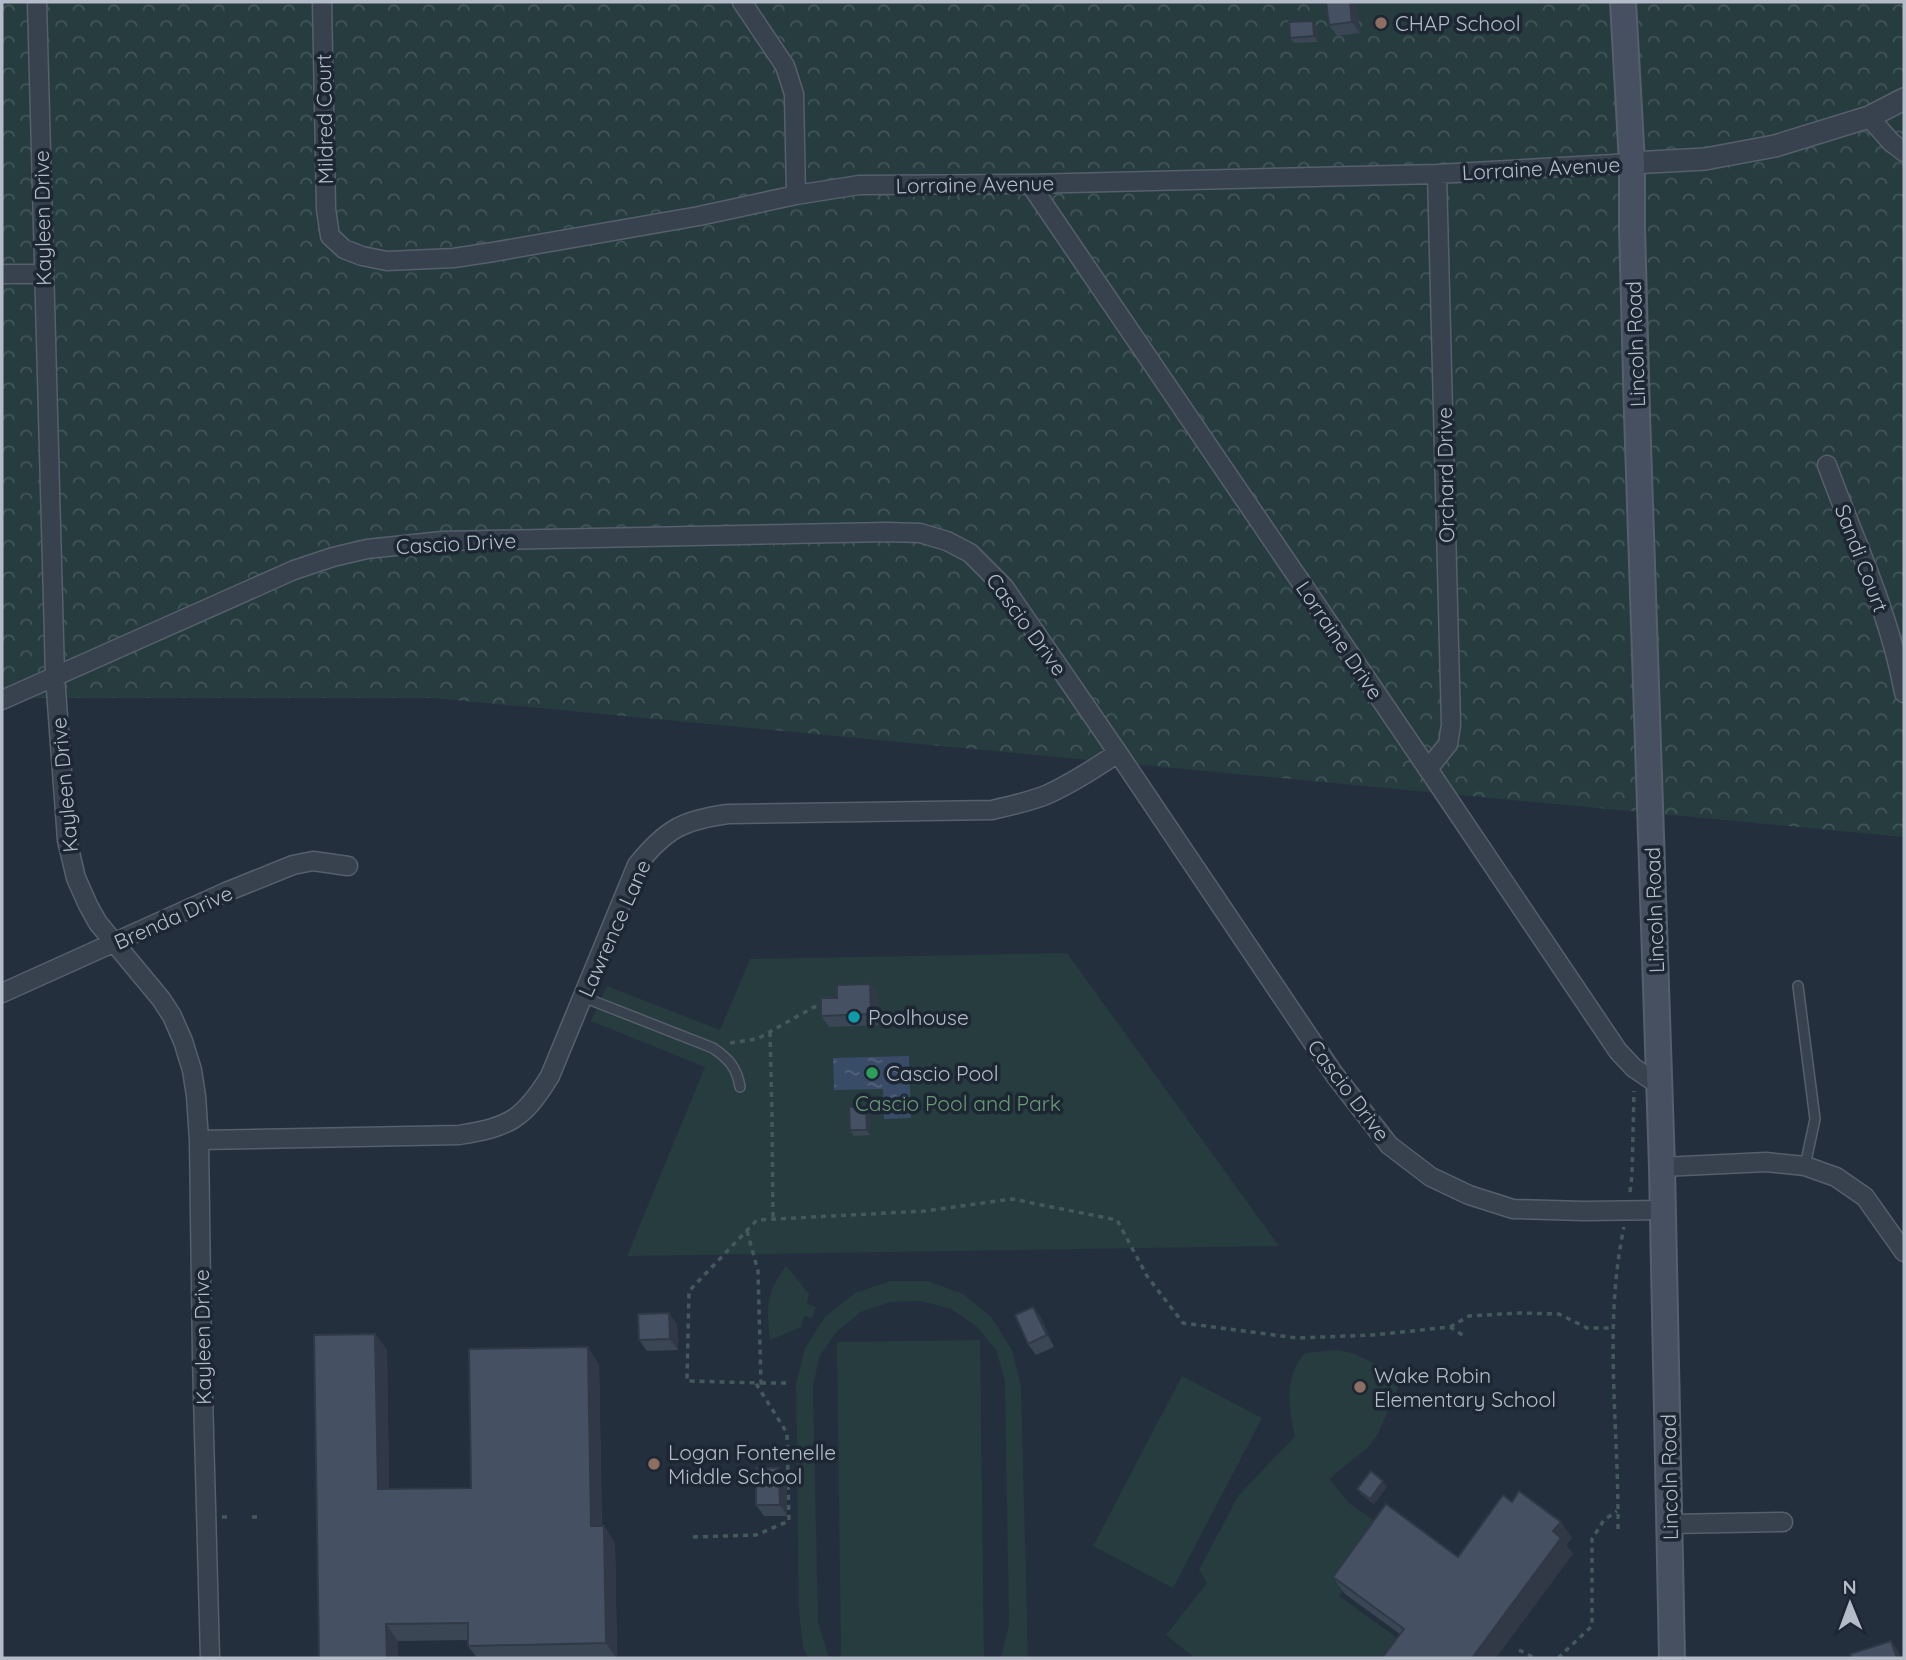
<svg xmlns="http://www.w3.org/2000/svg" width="1906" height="1660" font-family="Quicksand,sans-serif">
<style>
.forest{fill:url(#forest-crowns)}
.park{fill:#263c3f}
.water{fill:url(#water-ripples)}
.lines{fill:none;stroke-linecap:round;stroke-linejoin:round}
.service-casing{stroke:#565f6c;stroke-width:12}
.minor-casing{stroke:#565f6c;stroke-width:21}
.tertiary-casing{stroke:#565f6c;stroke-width:24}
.secondary-casing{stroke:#565f6c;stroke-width:28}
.path{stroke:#44595c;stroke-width:3.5;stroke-dasharray:5 5;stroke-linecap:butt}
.service{stroke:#38414e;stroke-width:9}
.minor{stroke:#38414e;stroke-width:18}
.tertiary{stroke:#38414e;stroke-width:21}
.secondary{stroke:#465061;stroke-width:24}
.wall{fill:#3b4654}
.shaded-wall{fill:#303945}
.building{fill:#455162;stroke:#303945;stroke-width:2}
.education-dot{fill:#8d6e63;stroke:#1d2633;stroke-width:2.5}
.culture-dot{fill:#0f9aa8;stroke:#1d2633;stroke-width:2.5}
.leisure-dot{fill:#2e9e5b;stroke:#1d2633;stroke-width:2.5}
.labels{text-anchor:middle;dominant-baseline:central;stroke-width:7;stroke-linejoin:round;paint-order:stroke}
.poi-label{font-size:21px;fill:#b4bcc9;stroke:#1d2633;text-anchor:start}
.street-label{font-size:21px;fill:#b4bcc9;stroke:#1d2633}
.park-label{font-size:21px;fill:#6b9a76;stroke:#1d2633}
</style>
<defs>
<pattern id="forest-crowns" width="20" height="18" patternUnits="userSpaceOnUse" patternTransform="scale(1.75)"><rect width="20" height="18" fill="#263c3f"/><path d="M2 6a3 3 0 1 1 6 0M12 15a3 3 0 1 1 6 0" fill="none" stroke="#435659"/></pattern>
<pattern id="water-ripples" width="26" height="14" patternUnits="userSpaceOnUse" patternTransform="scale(1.75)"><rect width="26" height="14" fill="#394c67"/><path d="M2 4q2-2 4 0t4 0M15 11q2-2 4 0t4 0" fill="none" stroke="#53647b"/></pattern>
</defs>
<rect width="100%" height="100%" fill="#242f3e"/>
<!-- forest -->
<path class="forest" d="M 2,2 L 1904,2 L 1904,837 L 433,698 L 2,698 Z"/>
<!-- park -->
<path class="park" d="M 1359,2 L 1542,2 L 1543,8 L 1364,34 Z
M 1067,953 L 1279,1246 L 627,1256 L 705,1067 L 591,1021 L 607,986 L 720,1030 L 750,959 Z
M 786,1266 L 809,1294 L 807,1304 L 816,1307 L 812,1318 L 804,1316 L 801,1327 L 770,1340 C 766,1308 766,1292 786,1266 Z
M 890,1281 L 928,1281 L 963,1294 L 992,1318 L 1012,1350 L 1021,1386 L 1028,1658 L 1001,1658 L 1009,1625 L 1005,1381 L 996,1350 L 976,1326 L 951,1309 L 921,1301 L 890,1302 L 861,1312 L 837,1331 L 819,1357 L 813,1387 L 818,1623 L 829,1658 L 808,1658 L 803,1647 L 799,1612 L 796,1384 L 805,1348 L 825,1317 L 855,1293 Z
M 980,1340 L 984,1658 L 841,1658 L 837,1342 Z
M 1335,1350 L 1353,1353 L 1393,1373 L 1398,1388 L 1378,1434 L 1368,1447 L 1329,1479 L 1349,1503 L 1388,1530 L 1339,1596 L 1400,1640 L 1386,1658 L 1195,1658 L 1166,1635 L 1207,1583 L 1199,1570 L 1238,1496 L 1295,1436 C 1288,1407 1284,1377 1305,1353 Z
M 1182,1376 L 1262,1418 L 1173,1588 L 1093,1546 Z"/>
<!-- water -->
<path class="water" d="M 909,1056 L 911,1118 L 884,1119 L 883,1089 L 834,1090 L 833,1058 Z"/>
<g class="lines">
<defs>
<path id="service" d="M 1798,986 L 1815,1119 L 1805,1166
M 583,997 L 713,1048 C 729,1059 737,1068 740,1087"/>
<path id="minor" d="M 37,2 L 55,676 L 67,840 L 76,878 L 88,905 L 98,923 L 161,999 L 172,1016 L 183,1041 L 192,1070 L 196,1096 L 199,1140 L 202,1357 L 210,1658
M 322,2 L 326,209 L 330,236 L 344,249 L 362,256 L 387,261 L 454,258 L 493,252 L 699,216 L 796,195 L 859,185 L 1030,184 L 1437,174 L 1632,163
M 742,2 L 785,66 L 794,94 L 796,195
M 1869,117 L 1891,142 L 1904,152
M 1030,184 L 1428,769 L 1618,1051 L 1634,1068 L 1659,1085
M 2,274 L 44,274
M 1827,465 C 1854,539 1890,614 1904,693
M 2,700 L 294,570 L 333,557 L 367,549 L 442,541 L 887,532 L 920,533 L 947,541 L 970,553 L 1004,587 L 1118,753 L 1334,1074 L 1389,1145 L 1431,1177 L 1469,1195 L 1513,1209 L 1584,1211 L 1663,1210
M 1428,769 L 1448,744 L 1451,725 L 1437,174
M 2,993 L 226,892 L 293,865 L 313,861 L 348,866
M 199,1140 L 459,1135 C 509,1127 523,1120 550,1076 L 637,865 C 666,829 683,820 728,814 L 992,810 C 1010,806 1028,802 1046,795 C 1071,784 1095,768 1118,753
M 1662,1167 L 1766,1162 L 1805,1166 L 1836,1177 L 1865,1197 L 1904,1252
M 1670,1524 L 1783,1522"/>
<path id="tertiary" d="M 1632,163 L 1705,159 L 1775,146 L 1869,117 L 1904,99"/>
<path id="secondary" d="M 1623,2 L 1632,163 L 1632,227 L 1637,414 L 1662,1167 L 1672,1658"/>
</defs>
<!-- service casing -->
<use href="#service" class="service-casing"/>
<!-- minor casing -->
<use href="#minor" class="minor-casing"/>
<!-- tertiary casing -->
<use href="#tertiary" class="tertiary-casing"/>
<!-- secondary casing -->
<use href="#secondary" class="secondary-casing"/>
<!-- path -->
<path class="path" d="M 770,1032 L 772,1116 L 773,1219
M 730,1043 L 757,1039 L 814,1007 L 826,1006
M 1630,1192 L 1632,1175 L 1634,1091
M 747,1231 L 758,1271 L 761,1383 L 687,1381 L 689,1291 L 757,1220 L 925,1211 L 1012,1199 L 1117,1220 L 1147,1276 L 1183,1323 L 1297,1338 L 1373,1335 L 1450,1327 L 1464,1336
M 1450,1327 L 1469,1316 L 1520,1313 L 1559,1314 L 1587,1328 L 1613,1328
M 761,1383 L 790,1383
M 222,1517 L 231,1517
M 252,1517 L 257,1517
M 1618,1529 C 1619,1429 1603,1325 1624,1227
M 693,1537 L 756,1535 L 789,1521 L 787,1433 L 755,1382
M 1519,1650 L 1535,1658
M 1558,1658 L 1592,1626 L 1592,1539 L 1604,1520 L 1617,1511"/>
<!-- service -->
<use href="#service" class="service"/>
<!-- minor -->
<use href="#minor" class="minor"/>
<!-- tertiary -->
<use href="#tertiary" class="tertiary"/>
<!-- secondary -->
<use href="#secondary" class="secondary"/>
</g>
<!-- wall -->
<path class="wall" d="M 1357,7 L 1360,33 L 1337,36 L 1329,25 Z
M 1313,21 L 1317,26 L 1318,42 L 1294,43 L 1290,38 Z
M 870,984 L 878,995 L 879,1025 L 829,1027 L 821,1016 L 837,998 Z
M 866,1106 L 870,1112 L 870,1135 L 854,1136 L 850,1130 Z
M 1033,1307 L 1041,1318 L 1054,1347 L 1036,1355 L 1028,1344 Z
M 677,1324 L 678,1350 L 647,1351 L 639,1340 Z
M 375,1334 L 387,1350 L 389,1489 L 471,1488 L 599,1364 L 602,1526 L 604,1526 L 615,1543 L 617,1658 L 477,1658 L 468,1646 L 468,1640 L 398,1641 L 398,1658 L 319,1658 Z
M 787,1479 L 787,1516 L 764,1516 L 756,1505 Z
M 1387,1487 L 1374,1504 L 1361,1494 L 1357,1489 Z
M 1512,1502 L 1572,1538 L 1566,1545 L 1573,1554 L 1400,1634 L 1345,1594 L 1333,1577 L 1458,1557 Z"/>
<!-- shaded-wall -->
<path class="shaded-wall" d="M 1350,2 L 1353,2 L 1357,7 L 1360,33 L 1352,22 Z
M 1313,21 L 1317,26 L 1318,42 L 1314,36 Z
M 870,984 L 878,995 L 879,1025 L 871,1014 Z
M 866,1106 L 870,1112 L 870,1135 L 867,1130 Z
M 1033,1307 L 1041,1318 L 1054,1347 L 1047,1335 Z
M 669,1313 L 677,1324 L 678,1350 L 670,1339 Z
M 375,1334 L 387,1350 L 389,1505 L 378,1489 Z
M 588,1347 L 599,1364 L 602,1543 L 591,1526 Z
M 779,1468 L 787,1479 L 787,1516 L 780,1505 Z
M 1383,1481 L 1387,1487 L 1374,1504 L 1370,1499 Z
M 1561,1522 L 1572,1538 L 1566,1545 L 1573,1554 L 1496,1658 L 1472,1658 L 1553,1531 Z
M 604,1526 L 615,1543 L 617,1658 L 616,1658 L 606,1643 Z
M 386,1624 L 398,1641 L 398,1658 L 387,1658 Z
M 1891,1641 L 1899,1652 L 1901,1658 L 1897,1658 Z"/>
<!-- building -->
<path class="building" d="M 1326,2 L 1350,2 L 1352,22 L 1329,25 Z
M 1313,21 L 1314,36 L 1290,38 L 1289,22 Z
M 870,984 L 871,1014 L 821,1016 L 821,998 L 837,998 L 837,985 Z
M 866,1106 L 867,1130 L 850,1130 L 849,1107 Z
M 1033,1307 L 1047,1335 L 1028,1344 L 1015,1315 Z
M 669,1313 L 670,1339 L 639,1340 L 638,1314 Z
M 375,1334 L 378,1489 L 471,1488 L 469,1349 L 588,1347 L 591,1526 L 604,1526 L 606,1643 L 468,1646 L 468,1623 L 386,1624 L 387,1658 L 319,1658 L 314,1335 Z
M 756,1468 L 779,1468 L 780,1505 L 756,1505 Z
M 1371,1471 L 1383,1481 L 1370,1499 L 1357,1489 Z
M 1519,1491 L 1561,1522 L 1553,1531 L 1561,1538 L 1472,1658 L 1382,1658 L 1404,1629 L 1333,1577 L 1386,1504 L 1458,1557 L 1503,1495 L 1512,1502 Z
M 1891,1641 L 1897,1658 L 1852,1658 L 1850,1654 Z"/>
<!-- markers -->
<g class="education-dot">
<circle cx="1381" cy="23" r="7"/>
<circle cx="1360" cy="1387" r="7"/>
<circle cx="654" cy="1464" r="7"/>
</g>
<circle class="culture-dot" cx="854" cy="1017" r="7"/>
<circle class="leisure-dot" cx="872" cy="1073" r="7"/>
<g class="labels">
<!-- poi labels -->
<g class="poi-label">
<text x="1395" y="23">CHAP School</text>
<text x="868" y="1017">Poolhouse</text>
<text x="886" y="1073">Cascio Pool</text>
<text x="1374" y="1375">Wake Robin<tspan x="1374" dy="24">Elementary School</tspan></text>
<text x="668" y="1452">Logan Fontenelle<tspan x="668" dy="24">Middle School</tspan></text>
</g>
<!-- street labels -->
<g class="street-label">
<text transform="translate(324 119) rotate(-91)">Mildred Court</text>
<text transform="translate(1541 168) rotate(-3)">Lorraine Avenue</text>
<text transform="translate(975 184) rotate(-1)">Lorraine Avenue</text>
<text transform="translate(42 218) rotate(-91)">Kayleen Drive</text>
<text transform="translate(1635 344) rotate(-92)">Lincoln Road</text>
<text transform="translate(1445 475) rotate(-91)">Orchard Drive</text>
<text transform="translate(456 543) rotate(-3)">Cascio Drive</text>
<text transform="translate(1862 558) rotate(69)">Sandi Court</text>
<text transform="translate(1027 624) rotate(54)">Cascio Drive</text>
<text transform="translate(1340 640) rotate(56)">Lorraine Drive</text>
<text transform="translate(64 785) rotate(-95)">Kayleen Drive</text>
<text transform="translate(1654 910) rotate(-92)">Lincoln Road</text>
<text transform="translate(173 917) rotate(-24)">Brenda Drive</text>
<text transform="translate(614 928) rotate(-66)">Lawrence Lane</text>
<text transform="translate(1349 1090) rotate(53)">Cascio Drive</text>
<text transform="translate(202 1337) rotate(-91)">Kayleen Drive</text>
<text transform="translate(1669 1477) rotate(-91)">Lincoln Road</text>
</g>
<!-- park labels -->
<g class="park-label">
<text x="958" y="1103">Cascio Pool and Park</text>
</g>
</g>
<!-- border -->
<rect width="1906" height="1660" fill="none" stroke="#b4bcc9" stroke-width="7"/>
<!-- north arrow -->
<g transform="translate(1850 1604) rotate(359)" stroke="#1d2633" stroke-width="5" paint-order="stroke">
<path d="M0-5L12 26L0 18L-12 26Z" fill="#b4bcc9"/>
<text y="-10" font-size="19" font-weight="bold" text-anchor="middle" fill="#b4bcc9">N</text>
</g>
</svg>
